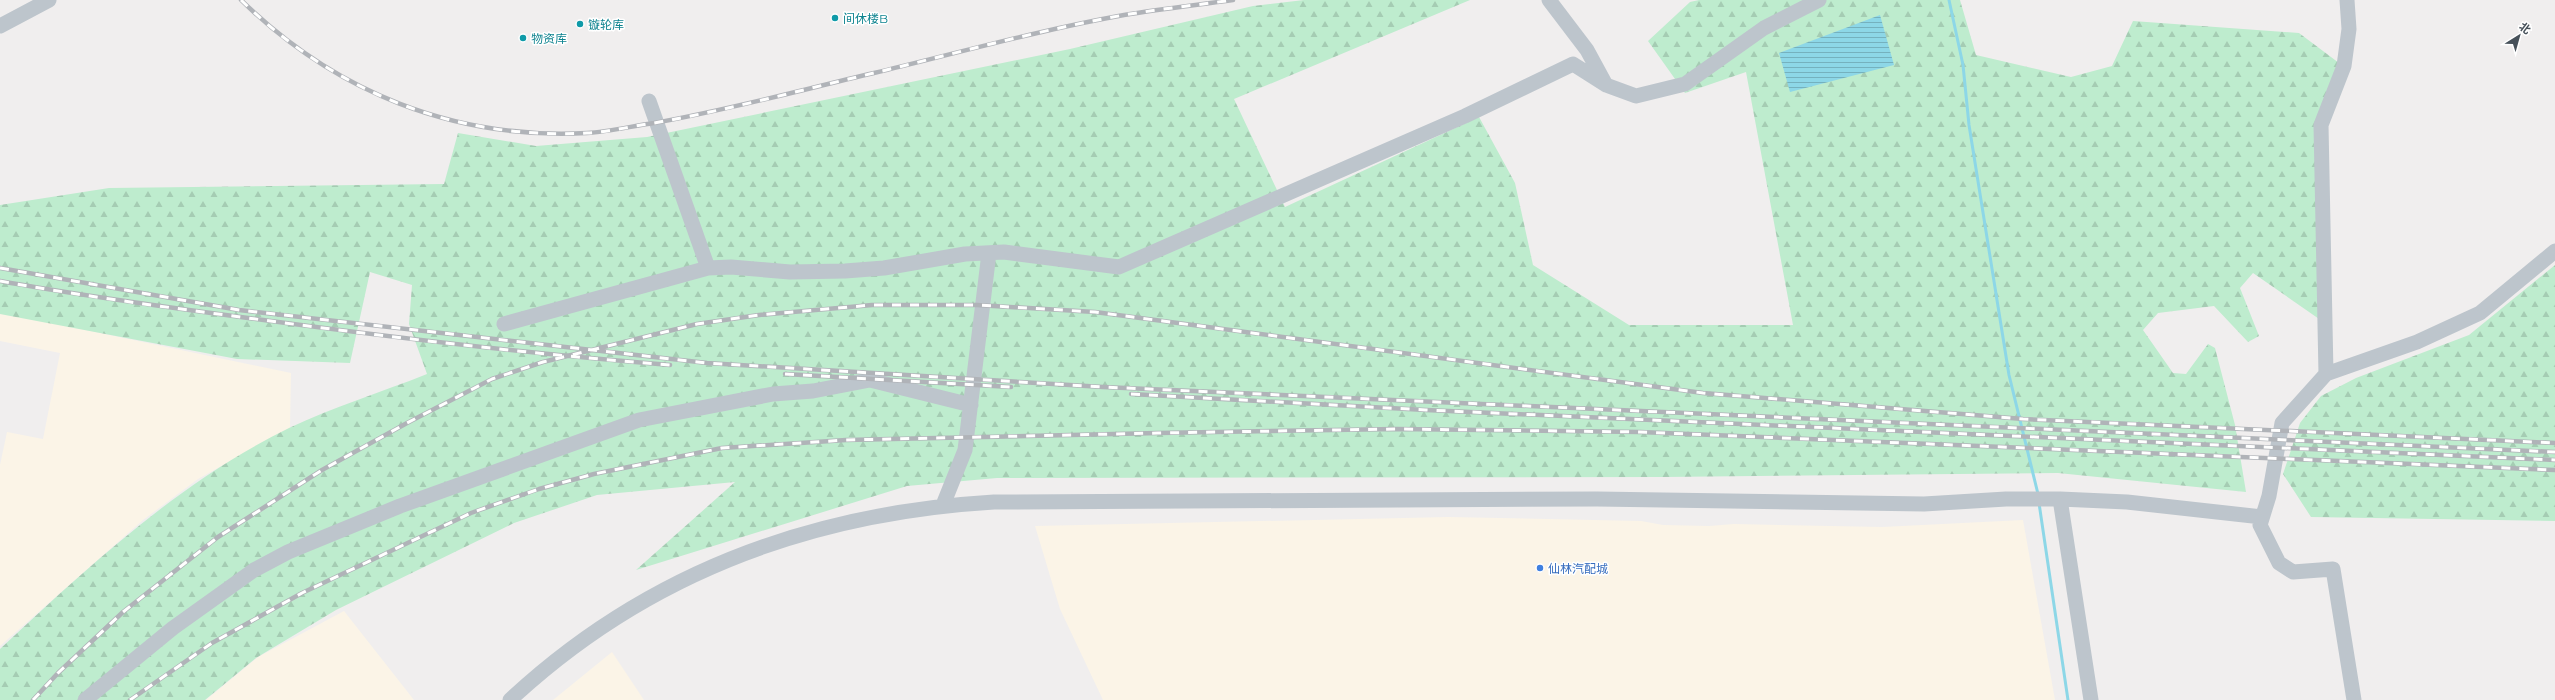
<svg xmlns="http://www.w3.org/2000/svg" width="2555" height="700" font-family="Montserrat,'Noto Sans SC',sans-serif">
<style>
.commercial{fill:#fbf4e7}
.forest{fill:url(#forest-firs)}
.water{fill:url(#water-rules)}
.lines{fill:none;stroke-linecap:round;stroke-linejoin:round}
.stream{stroke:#8dd7e7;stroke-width:3}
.minor{stroke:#bdc5cc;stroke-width:15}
.rail-casing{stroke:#b0b3b8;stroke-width:4.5}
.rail{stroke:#fff;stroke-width:3;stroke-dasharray:9;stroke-linecap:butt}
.culture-dot{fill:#0f9aa8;stroke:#fff;stroke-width:1.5}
.shop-dot{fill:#3f7fe0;stroke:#fff;stroke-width:1.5}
.labels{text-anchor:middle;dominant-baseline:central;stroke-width:3;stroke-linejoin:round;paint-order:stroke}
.culture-label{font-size:12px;fill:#0d838f;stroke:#fff;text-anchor:start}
.shop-label{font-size:12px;fill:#366cbe;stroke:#fff;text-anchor:start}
</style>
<defs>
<pattern id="forest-firs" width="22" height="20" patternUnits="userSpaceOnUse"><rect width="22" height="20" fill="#beecce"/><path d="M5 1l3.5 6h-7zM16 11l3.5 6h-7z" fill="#a5ccb3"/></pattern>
<pattern id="water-rules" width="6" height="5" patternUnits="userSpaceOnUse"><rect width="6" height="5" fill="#8dd7e7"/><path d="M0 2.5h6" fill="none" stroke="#75b1be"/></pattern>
</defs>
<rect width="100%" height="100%" fill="#f0eeee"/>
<!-- commercial -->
<path class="commercial" d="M 0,312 L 291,373 L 290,428 L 198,479 L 143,520 L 0,646 L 0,465 L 7,432 L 43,439 L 60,353 L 0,341 Z
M 1448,517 L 1641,521 L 1663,525 L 1709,526 L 1734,524 L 1882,527 L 2023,520 L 2055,700 L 1103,700 L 1060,609 L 1035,526 Z
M 344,611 L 414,700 L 206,700 L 258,657 Z
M 612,652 L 644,700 L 553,700 Z"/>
<!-- forest -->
<path class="forest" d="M 1304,0 L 1470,0 L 1234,99 L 1285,207 L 1479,117 L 1515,183 L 1533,265 L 1629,325 L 1793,325 L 1746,72 L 1685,93 L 1648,41 L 1690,2 L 1699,0 L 1960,0 L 1976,55 L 2071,77 L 2112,66 L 2133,21 L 2299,33 L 2339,63 L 2316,125 L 2322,321 L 2253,273 L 2240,288 L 2259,336 L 2248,342 L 2214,306 L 2158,313 L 2143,330 L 2173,373 L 2186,374 L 2208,344 L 2215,348 L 2235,425 L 2246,492 L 2058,473 L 1664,477 L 997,478 L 907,486 L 636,570 L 735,482 L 597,495 L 514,523 L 336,610 L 256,658 L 205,700 L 0,700 L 0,649 C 89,566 179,482 289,428 C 333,407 382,392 427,374 L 409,324 L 412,285 L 370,272 L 350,363 L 237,359 L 0,314 L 0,205 L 109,188 L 444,184 L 458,133 L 536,146 L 647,137 L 1070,49 L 1253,6 Z
M 2555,265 L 2555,521 L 2311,517 L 2283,474 L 2300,423 L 2321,396 L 2356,378 L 2469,335 Z"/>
<!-- water -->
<path class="water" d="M 1880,15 L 1894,65 L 1790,92 L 1779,53 Z"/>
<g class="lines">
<!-- stream -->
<path class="stream" d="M 1949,0 L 1963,65 L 1969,125 L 2009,375 L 2038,494
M 2039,503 L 2068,700"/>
<!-- minor -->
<path class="minor" d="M 1549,0 L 1587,50 L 1606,85 L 1636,96 L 1685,84 L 1764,28 L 1819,0
M 0,26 L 49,0
M 649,101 L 708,268
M 504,324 L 708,268 L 731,267 L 790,272 L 845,271 L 884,268 L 965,254 L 1004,252 L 1119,267 L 1465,116 L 1573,64 L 1606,85
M 2326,374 L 2321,125 L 2344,66 L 2349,29 L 2347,0
M 2060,499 L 2091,700
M 943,505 L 965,450 L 989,253
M 85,700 L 173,628 L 254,570 L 288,552 L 400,506 L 639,420 L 773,394 L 813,391 L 870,380 L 971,405
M 510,700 C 646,573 810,513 994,502 L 1597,499 L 1924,504 L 2006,499 L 2060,499 L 2127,502 L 2262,517
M 2354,700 L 2333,569 L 2293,572 L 2279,563 L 2260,525 L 2269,496 L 2282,423 L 2326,374 L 2417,342 L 2480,313 L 2555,251"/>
<defs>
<path id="rail" d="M 241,0 C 335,92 454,140 587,133 C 609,132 632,126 654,123 C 728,110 801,90 874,73 C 957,53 1040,30 1124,15 C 1160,9 1197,5 1233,0
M 0,268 L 239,310 L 707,363 L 1103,387 L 2555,452
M 0,281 C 82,296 165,307 248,318 C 388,337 529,354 670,365
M 785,374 L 1011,387
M 1131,394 L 1426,410 L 2555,460
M 33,700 L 58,673 L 123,612 L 218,537 L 322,470 L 407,423 L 492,379 L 543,362 L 697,324 L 759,315 L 872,305 L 977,305 L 1095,312 L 1703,393 L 2023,419 L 2555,443
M 130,700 L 212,643 L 302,593 L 471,513 L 539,489 L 594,474 L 722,448 L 846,440 L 1158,433 L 1396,429 L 1640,432 L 2555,470"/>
</defs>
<!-- rail casing -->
<use href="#rail" class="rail-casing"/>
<!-- rail -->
<use href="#rail" class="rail"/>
</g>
<!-- markers -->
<g class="culture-dot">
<circle cx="835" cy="18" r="4"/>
<circle cx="580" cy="24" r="4"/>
<circle cx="523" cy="38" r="4"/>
</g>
<circle class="shop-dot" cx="1540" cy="568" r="4"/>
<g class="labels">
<!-- culture labels -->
<g class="culture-label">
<text x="843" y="18">间休楼B</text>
<text x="588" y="24">镟轮库</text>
<text x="531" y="38">物资库</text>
</g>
<!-- shop labels -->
<g class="shop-label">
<text x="1548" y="568">仙林汽配城</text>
</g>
</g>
<!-- north arrow -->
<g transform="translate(2519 36) rotate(37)" stroke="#ffffff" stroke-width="3" paint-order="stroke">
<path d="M0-3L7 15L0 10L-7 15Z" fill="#47515a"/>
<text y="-6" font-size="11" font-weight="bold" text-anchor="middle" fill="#47515a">北</text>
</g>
</svg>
